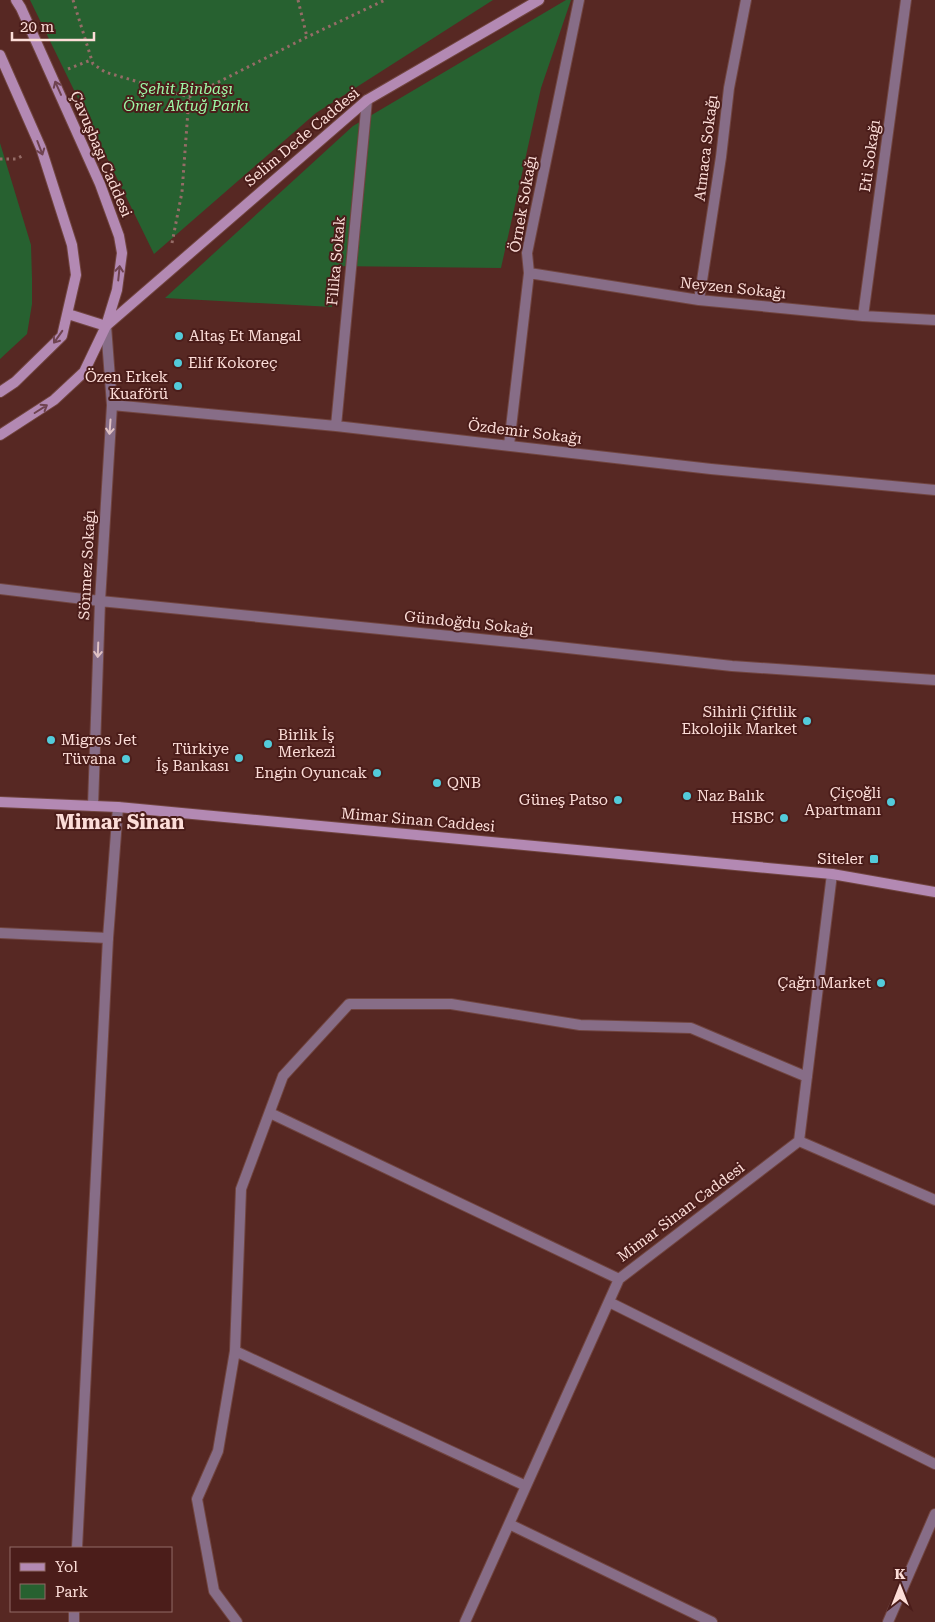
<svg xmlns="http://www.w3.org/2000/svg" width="935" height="1622" font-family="'Roboto Serif',serif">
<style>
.green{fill:#276130}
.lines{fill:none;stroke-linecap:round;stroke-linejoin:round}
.lane-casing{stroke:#714540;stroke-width:12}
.street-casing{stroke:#714540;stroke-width:12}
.secondary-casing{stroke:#714540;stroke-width:12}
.path{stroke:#956c67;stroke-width:3;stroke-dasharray:2.5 4;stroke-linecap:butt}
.lane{stroke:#876d87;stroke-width:10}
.street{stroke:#876d87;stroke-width:10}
.secondary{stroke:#b389b3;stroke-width:10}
.oneway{stroke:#6f4350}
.oneway2{stroke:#dfc1c4}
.poi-dot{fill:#53cbda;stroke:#4b1d1a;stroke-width:2}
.labels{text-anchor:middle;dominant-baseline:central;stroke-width:4;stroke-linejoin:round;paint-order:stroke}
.park-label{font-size:15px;font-style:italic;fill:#9cf8a6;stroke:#4b1d1a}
.street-label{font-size:15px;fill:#fcddd8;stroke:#4b1d1a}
.poi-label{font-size:15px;fill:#fcddd8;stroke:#4b1d1a;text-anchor:end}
.district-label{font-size:20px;font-weight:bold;fill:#fcddd8;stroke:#4b1d1a}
</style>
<rect width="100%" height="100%" fill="#572823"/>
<!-- green -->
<path class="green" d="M 30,0 L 493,0 L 316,113 L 154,254 Z
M 566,0 L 571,0 L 541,88 L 501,268 L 333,266 L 332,307 L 165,298 L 353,126 Z
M 0,143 L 31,245 L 32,278 L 32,304 L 27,334 L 0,359 Z"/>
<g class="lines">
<defs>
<path id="lane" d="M 0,933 L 108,938
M 270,1113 L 619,1279
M 799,1141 L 935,1200
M 609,1302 L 935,1464
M 235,1351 L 218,1451 L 197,1499 L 214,1591 L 237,1622
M 526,1486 L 235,1351 L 241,1189 L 283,1076 L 349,1004 L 451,1004 L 580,1025 L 691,1028 L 807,1077
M 509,1524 L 712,1622
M 465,1622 L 619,1279 L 799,1141 L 832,874
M 888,1622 L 935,1514"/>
<path id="street" d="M 529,273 L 699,300 L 863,316 L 935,320
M 699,300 L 721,157 L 729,88 L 746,0
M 863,316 L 906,0
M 112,405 L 336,426 L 711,469 L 935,490
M 336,426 L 367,100
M 509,445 L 529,273 L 527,253 L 579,0
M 0,589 L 100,601 L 531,644 L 732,666 L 935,680
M 93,806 L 100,601 L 112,405 L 106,326
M 77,1548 L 108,938 L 118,807
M 74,1622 L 74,1611"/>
<path id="secondary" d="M 0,55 L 41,148 L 72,245 L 76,275 L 62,336 L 15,382 L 0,392
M 68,314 L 106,326 L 367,100 L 539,0
M 0,435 L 54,400 L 84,372 L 106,326 L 117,290 L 122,253 L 119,236 L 100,184 L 21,8 L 16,0
M 0,802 L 118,807 L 832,874 L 935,892"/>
</defs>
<!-- lane casing -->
<use href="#lane" class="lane-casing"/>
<!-- street casing -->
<use href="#street" class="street-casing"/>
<!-- secondary casing -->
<use href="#secondary" class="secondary-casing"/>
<!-- path -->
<path class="path" d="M 73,0 L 93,64 L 105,72 L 189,97 L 307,37 L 385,0
M 298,0 L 307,37
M 68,69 L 91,60
M 0,159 L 16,159 L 24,155
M 172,243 L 182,192 L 189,97"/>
<!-- lane -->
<use href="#lane" class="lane"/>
<!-- street -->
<use href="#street" class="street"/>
<!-- secondary -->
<use href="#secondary" class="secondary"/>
</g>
<!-- one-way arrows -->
<defs><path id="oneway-shaft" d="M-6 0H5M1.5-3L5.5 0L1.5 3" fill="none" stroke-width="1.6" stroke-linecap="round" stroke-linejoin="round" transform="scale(1.25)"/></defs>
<g class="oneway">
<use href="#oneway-shaft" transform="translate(58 88) rotate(-114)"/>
<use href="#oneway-shaft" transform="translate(40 148) rotate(69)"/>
<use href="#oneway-shaft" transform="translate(119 273) rotate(-84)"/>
<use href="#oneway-shaft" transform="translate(58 337) rotate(125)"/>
<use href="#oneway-shaft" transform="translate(41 409) rotate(-32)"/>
</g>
<g class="oneway2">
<use href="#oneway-shaft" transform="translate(110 427) rotate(94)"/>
<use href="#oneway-shaft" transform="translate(98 650) rotate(92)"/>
</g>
<!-- markers -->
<g class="poi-dot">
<circle cx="179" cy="336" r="5"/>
<circle cx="178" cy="363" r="5"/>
<circle cx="178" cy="386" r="5"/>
<circle cx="807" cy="721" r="5"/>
<circle cx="51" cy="740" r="5"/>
<circle cx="268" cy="744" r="5"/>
<circle cx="239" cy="758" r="5"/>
<circle cx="126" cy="759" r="5"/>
<circle cx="377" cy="773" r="5"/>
<circle cx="437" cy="783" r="5"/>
<circle cx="687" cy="796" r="5"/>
<circle cx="618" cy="800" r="5"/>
<circle cx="891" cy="802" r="5"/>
<circle cx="784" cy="818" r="5"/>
<rect x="869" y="854" width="10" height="10" rx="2.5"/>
<circle cx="881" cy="983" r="5"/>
</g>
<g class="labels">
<!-- park labels -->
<g class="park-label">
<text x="186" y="89">Şehit Binbaşı<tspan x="186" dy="17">Ömer Aktuğ Parkı</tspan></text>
</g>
<!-- street labels -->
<g class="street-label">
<text transform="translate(302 137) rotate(-40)">Selim Dede Caddesi</text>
<text transform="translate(706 148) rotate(-83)">Atmaca Sokağı</text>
<text transform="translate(101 154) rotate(67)">Çavuşbaşı Caddesi</text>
<text transform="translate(870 156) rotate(-82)">Eti Sokağı</text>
<text transform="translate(523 204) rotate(-80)">Örnek Sokağı</text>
<text transform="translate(336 261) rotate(-85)">Filika Sokak</text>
<text transform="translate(733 288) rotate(6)">Neyzen Sokağı</text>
<text transform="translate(525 432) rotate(7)">Özdemir Sokağı</text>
<text transform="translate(87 565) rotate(-87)">Sönmez Sokağı</text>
<text transform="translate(469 623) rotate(6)">Gündoğdu Sokağı</text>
<text transform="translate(418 820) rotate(5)">Mimar Sinan Caddesi</text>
<text transform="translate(681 1212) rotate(-37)">Mimar Sinan Caddesi</text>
</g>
<!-- poi labels -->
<g class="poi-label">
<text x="189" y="336" text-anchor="start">Altaş Et Mangal</text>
<text x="188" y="363" text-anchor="start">Elif Kokoreç</text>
<text x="168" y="377">Özen Erkek<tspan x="168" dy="17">Kuaförü</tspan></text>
<text x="797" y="712">Sihirli Çiftlik<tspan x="797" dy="17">Ekolojik Market</tspan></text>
<text x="278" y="735" text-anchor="start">Birlik İş<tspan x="278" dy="17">Merkezi</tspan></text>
<text x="61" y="740" text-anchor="start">Migros Jet</text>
<text x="229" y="749">Türkiye<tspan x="229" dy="17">İş Bankası</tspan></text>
<text x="116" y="759">Tüvana</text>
<text x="367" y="773">Engin Oyuncak</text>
<text x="447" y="783" text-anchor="start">QNB</text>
<text x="881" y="793">Çiçoğli<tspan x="881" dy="17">Apartmanı</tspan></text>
<text x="697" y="796" text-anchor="start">Naz Balık</text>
<text x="608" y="800">Güneş Patso</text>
<text x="774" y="818">HSBC</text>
<text x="864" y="859">Siteler</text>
<text x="871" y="983">Çağrı Market</text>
</g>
<!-- district labels -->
<g class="district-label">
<text x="120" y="822">Mimar Sinan</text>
</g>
</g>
<!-- legend -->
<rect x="10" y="1547" width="162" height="65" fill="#4b1d1a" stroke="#926a66"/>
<rect x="20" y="1563" width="25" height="8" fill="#b389b3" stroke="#926a66"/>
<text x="55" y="1572" font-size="15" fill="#fcddd8">Yol</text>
<rect x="20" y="1584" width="25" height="15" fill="#276130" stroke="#926a66"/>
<text x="55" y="1597" font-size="15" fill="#fcddd8">Park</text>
<!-- north arrow -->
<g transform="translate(900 1587)" stroke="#4b1d1a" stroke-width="4" paint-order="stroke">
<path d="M0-4L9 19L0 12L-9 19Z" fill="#fcddd8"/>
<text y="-8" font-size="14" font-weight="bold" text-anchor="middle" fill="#fcddd8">K</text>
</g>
<!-- scale -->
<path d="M12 32v8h82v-8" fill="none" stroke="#fcddd8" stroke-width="2.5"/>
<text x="20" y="32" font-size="15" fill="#fcddd8" stroke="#4b1d1a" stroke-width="4" paint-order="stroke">20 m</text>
</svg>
